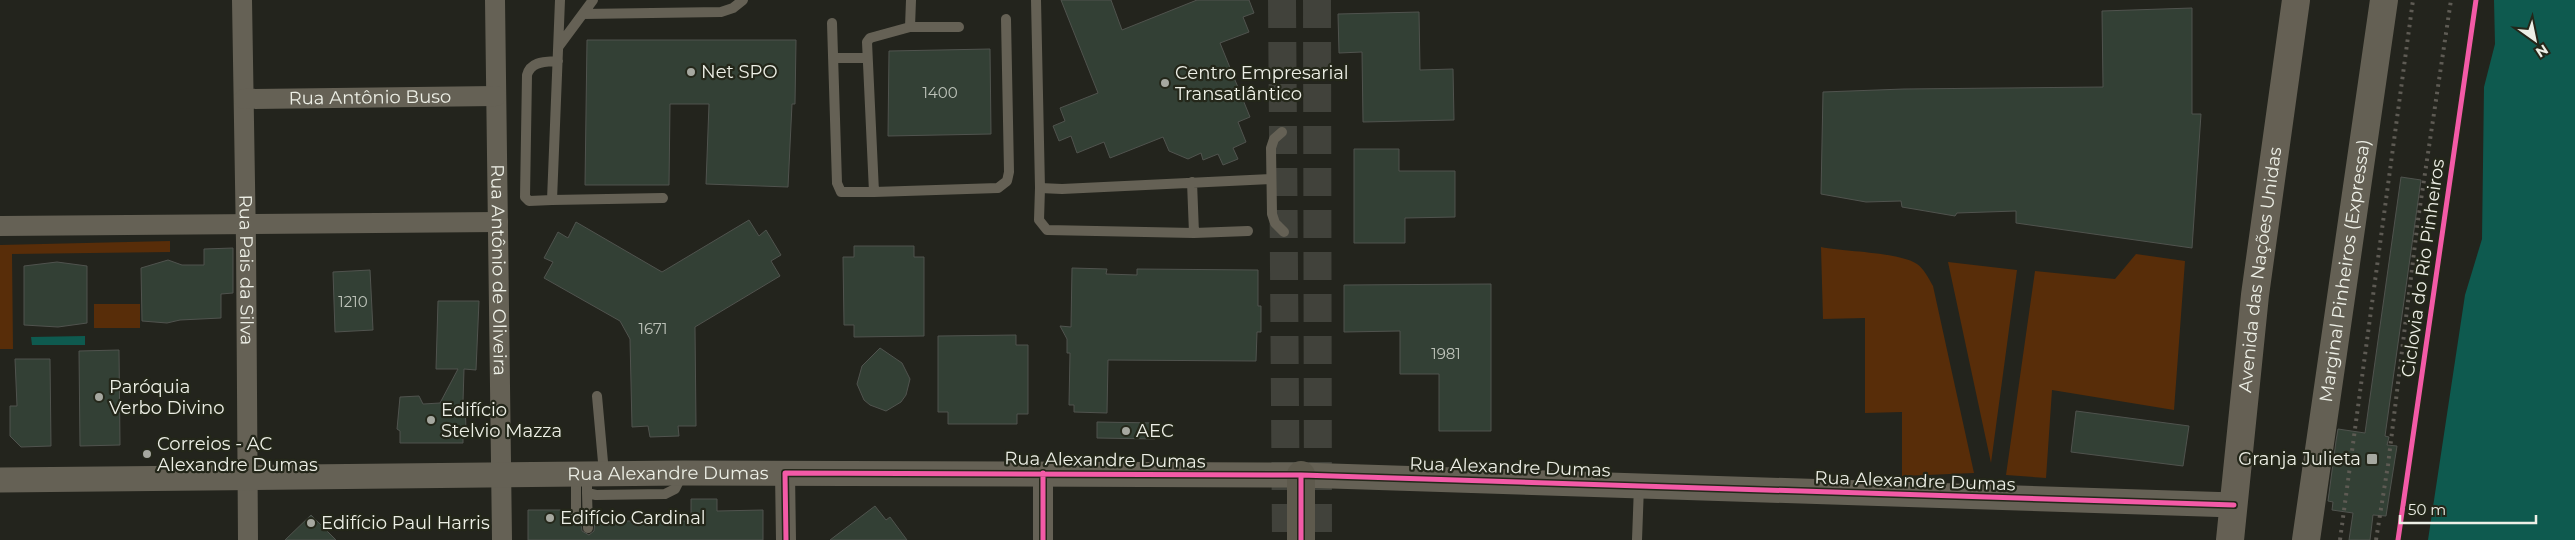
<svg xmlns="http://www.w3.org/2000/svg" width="2575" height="540" font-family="Montserrat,sans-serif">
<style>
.green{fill:#582d09}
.water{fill:#0e5a4f}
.building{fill:#334035;stroke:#50534e}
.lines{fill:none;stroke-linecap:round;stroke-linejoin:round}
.secondary-tunnel{stroke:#41423b;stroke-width:28;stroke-dasharray:28 14;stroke-linecap:butt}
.service{stroke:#656155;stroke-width:10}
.minor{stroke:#656155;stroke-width:20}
.tertiary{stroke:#656155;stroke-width:25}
.secondary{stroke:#5e5a4d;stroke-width:28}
.trunk{stroke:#656054;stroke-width:28}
.motorway{stroke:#646054;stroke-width:28}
.rail{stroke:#5e5b54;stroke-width:4;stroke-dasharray:2.5 5;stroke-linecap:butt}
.cycleway-casing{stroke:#24271a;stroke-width:8}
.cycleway{stroke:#f35aa7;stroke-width:5}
.poi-dot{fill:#a6a8a0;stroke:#24271a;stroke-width:2}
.labels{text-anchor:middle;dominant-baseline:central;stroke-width:4.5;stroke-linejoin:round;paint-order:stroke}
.number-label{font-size:15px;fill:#bec3ba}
.poi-label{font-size:18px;fill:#edefe6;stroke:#24271a;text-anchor:start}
.street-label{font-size:18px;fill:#edefe6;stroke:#24271a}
</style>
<rect width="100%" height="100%" fill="#23241d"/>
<!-- green -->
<path class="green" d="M 170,241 L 170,252 L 12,254 L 13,349 L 0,349 L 0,245 Z
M 1821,247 C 1846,252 1899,252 1917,264 C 1924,269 1929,279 1933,286 L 1974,473 L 1902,476 L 1902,412 L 1865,413 L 1865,318 L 1823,319 Z
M 2136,254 L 2185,261 L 2174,410 L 2052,390 L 2046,478 L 2006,475 L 2035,271 L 2115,279 Z
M 1948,262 L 2017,270 L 1991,463 Z
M 94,304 L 140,304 L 140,328 L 94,328 Z"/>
<!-- water -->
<path class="water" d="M 2494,0 L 2575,0 L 2575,540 L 2428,540 L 2465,295 L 2482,239 L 2484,87 L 2495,44 Z
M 85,336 L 85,345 L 32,345 L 31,337 Z"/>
<!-- building -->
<path class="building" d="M 1061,0 L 1111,0 L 1122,30 L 1197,0 L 1249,0 L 1254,13 L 1243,17 L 1249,32 L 1220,43 L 1250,117 L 1238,122 L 1246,142 L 1233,148 L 1238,159 L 1223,165 L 1218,154 L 1203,160 L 1201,153 L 1188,159 L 1169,151 L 1163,137 L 1110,158 L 1104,142 L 1077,153 L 1071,136 L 1059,141 L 1053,126 L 1065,121 L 1060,108 L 1098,93 Z
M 2192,8 L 2192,114 L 2201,114 L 2192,248 L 2016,223 L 2016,211 L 1957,213 L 1955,216 L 1902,207 L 1901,201 L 1866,202 L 1821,194 L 1823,92 L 1904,89 L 2103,87 L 2102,11 Z
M 1419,12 L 1420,70 L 1453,69 L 1454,120 L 1363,122 L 1362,52 L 1339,53 L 1338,14 Z
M 587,40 L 796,40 L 795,104 L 792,104 L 788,187 L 706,184 L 709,104 L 670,104 L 669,185 L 585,185 Z
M 990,49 L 991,134 L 888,136 L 889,51 Z
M 1354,149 L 1399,149 L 1399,171 L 1455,171 L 1455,217 L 1405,218 L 1405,243 L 1354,243 Z
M 2401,177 L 2421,180 L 2385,436 L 2389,437 L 2387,445 L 2397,446 L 2386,516 L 2373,515 L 2370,540 L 2349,540 L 2353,513 L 2332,510 L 2333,502 L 2328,501 L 2336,441 L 2338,429 L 2365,433 Z
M 749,220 L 759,236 L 766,230 L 781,255 L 771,261 L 780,276 L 695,327 L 696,426 L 678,426 L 679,436 L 650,437 L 648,426 L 632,427 L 630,339 L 620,321 L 544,278 L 553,262 L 544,258 L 558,232 L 568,238 L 576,222 L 662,272 Z
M 854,246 L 914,246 L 914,257 L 924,257 L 924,336 L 854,337 L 854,325 L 844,325 L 843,257 L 854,257 Z
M 233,248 L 233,293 L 221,294 L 221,318 L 180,320 L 167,323 L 142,321 L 141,268 L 168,260 L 182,265 L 204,265 L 204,249 Z
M 57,262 L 87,266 L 87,323 L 58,327 L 24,325 L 24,266 Z
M 1072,268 L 1107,269 L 1106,274 L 1137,275 L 1137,269 L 1258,270 L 1258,306 L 1261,306 L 1261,332 L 1257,332 L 1256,361 L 1108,360 L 1107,413 L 1074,412 L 1074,405 L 1069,405 L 1070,353 L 1067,353 L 1067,339 L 1060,326 L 1071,327 Z
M 370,270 L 373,330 L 335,332 L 333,272 Z
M 1491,284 L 1491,431 L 1439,431 L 1439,374 L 1400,374 L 1400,331 L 1344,332 L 1344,285 Z
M 438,301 L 479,301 L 476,370 L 464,369 L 463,402 L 465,402 L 466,429 L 463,430 L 463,443 L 400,443 L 400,431 L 397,429 L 400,397 L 419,396 L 423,404 L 440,403 L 458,369 L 436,369 Z
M 1016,335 L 1016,345 L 1028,345 L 1028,414 L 1017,414 L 1017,424 L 948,424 L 948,412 L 938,412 L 938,336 Z
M 880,348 L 902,363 L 910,379 L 906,395 L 901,402 L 886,411 L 870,405 L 864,400 L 857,384 L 862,366 Z
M 119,350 L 120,445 L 80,446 L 79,351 Z
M 15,359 L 50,359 L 51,446 L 21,447 L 10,436 L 10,406 L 17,406 Z
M 2076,411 L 2189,426 L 2183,466 L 2071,452 Z
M 1097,422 L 1155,423 L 1155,439 L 1097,438 Z
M 691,499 L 717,499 L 717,511 L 763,510 L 763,540 L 528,540 L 528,510 L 569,510 L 572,522 L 581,522 L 582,531 L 589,535 L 594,531 L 595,521 L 691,521 Z
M 875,506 L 886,520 L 890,517 L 907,540 L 830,540 Z
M 311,515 L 336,540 L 285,540 Z"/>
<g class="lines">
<!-- secondary-tunnel -->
<path class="secondary-tunnel" d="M 1282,0 L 1286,540
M 1317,0 L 1318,540"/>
<!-- service -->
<path class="service" d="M 560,0 L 552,200 L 663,198
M 911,0 L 910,27 L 959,27
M 1036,0 L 1040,188 L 1062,189 L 1271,179
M 583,14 L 721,12 L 733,8 L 743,0
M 832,23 L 837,183 L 841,192 L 874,192
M 910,27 L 870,38 L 867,42 L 874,192 L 998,188 L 1007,181 L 1009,172 L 1006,19
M 559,46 L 593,0
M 833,58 L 866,58
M 1282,132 L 1274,139 L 1271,148 L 1272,214 L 1275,223 L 1284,232
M 1192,182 L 1194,233 L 1248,231
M 1040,188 L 1039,220 L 1047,230 L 1194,233
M 552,200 L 529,201 L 525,197 L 527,75 C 531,61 545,62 558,61
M 597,396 L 604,473
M 587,475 L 587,493 L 596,495 L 665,494 L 675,489 L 682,475
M 587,493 L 588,528
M 576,515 L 576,475
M 1637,540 L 1639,486"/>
<!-- minor -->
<g class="minor">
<path id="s1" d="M 242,0 L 246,243 L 248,540"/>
<path id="s2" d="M 495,0 L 502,540"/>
<path id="s3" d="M 244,99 L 496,96"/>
<path d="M 0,226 L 498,222"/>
<path d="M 785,473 L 786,540"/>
<path d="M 1043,473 L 1043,540"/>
</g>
<!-- tertiary -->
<path class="tertiary" id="s4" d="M 0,480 L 683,473 L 1301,475 L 2234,505"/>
<!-- secondary -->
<path class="secondary" d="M 1301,475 L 1301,540"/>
<!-- trunk -->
<path class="trunk" id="s5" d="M 2230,540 L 2255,295 L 2296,0"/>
<!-- motorway -->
<path class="motorway" id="s6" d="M 2306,540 L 2384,0"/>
<!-- rail -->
<path class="rail" d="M 2340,540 L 2413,0
M 2376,540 L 2388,465 L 2418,220 L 2451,0"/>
<defs>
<path id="cycleway" d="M 1043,473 L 1043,540
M 1301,475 L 1301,540
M 786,540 L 785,473 L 1301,475 L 2234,505
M 2398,540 L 2476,0"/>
</defs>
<!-- cycleway casing -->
<use href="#cycleway" class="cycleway-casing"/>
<!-- cycleway -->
<use href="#cycleway" class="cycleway"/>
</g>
<!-- markers -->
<g class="poi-dot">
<circle cx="691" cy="72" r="5"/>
<circle cx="1165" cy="83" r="5"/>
<circle cx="99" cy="397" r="5"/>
<circle cx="431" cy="420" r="5"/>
<circle cx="1126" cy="431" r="5"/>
<circle cx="147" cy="454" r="5"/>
<rect x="2366" y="453" width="12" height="12" rx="2.5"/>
<circle cx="550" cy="518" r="5"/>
<circle cx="311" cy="523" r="5"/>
</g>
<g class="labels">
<!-- number labels -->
<g class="number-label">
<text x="940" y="92">1400</text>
<text x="353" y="301">1210</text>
<text x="653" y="328">1671</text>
<text x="1446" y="353">1981</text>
</g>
<!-- poi labels -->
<g class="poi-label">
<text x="701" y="72">Net SPO</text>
<text x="1175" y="73">Centro Empresarial<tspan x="1175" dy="21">Transatlântico</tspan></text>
<text x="109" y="387">Paróquia<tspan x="109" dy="21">Verbo Divino</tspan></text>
<text x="441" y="410">Edifício<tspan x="441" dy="21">Stelvio Mazza</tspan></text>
<text x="1136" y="431">AEC</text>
<text x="157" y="444">Correios - AC<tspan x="157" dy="21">Alexandre Dumas</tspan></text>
<text x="2361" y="459" text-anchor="end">Granja Julieta</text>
<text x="560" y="518">Edifício Cardinal</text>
<text x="321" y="523">Edifício Paul Harris</text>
</g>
<!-- street labels -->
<g class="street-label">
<text stroke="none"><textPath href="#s3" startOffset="126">Rua Antônio Buso</textPath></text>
<text transform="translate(2423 268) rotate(-82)">Ciclovia do Rio Pinheiros</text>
<text stroke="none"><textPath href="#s1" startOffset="270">Rua Pais da Silva</textPath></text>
<text stroke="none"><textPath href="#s2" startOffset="270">Rua Antônio de Oliveira</textPath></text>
<text stroke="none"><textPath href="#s5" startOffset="272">Avenida das Nações Unidas</textPath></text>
<text stroke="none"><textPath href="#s6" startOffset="272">Marginal Pinheiros (Expressa)</textPath></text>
<text transform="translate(1105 460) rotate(1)">Rua Alexandre Dumas</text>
<text transform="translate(1510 467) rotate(2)">Rua Alexandre Dumas</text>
<text stroke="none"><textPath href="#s4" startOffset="668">Rua Alexandre Dumas</textPath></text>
<text transform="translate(1915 481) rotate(2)">Rua Alexandre Dumas</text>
</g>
</g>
<!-- north arrow -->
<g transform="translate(2535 40) rotate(147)" stroke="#24271a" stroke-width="4" paint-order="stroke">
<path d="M0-4L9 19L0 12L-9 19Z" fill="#edefe6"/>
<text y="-8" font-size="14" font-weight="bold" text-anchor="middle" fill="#edefe6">N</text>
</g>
<!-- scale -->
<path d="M2400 515v8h136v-8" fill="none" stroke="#edefe6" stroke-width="2.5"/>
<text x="2408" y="515" font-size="15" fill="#edefe6" stroke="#24271a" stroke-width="4" paint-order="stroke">50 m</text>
</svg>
